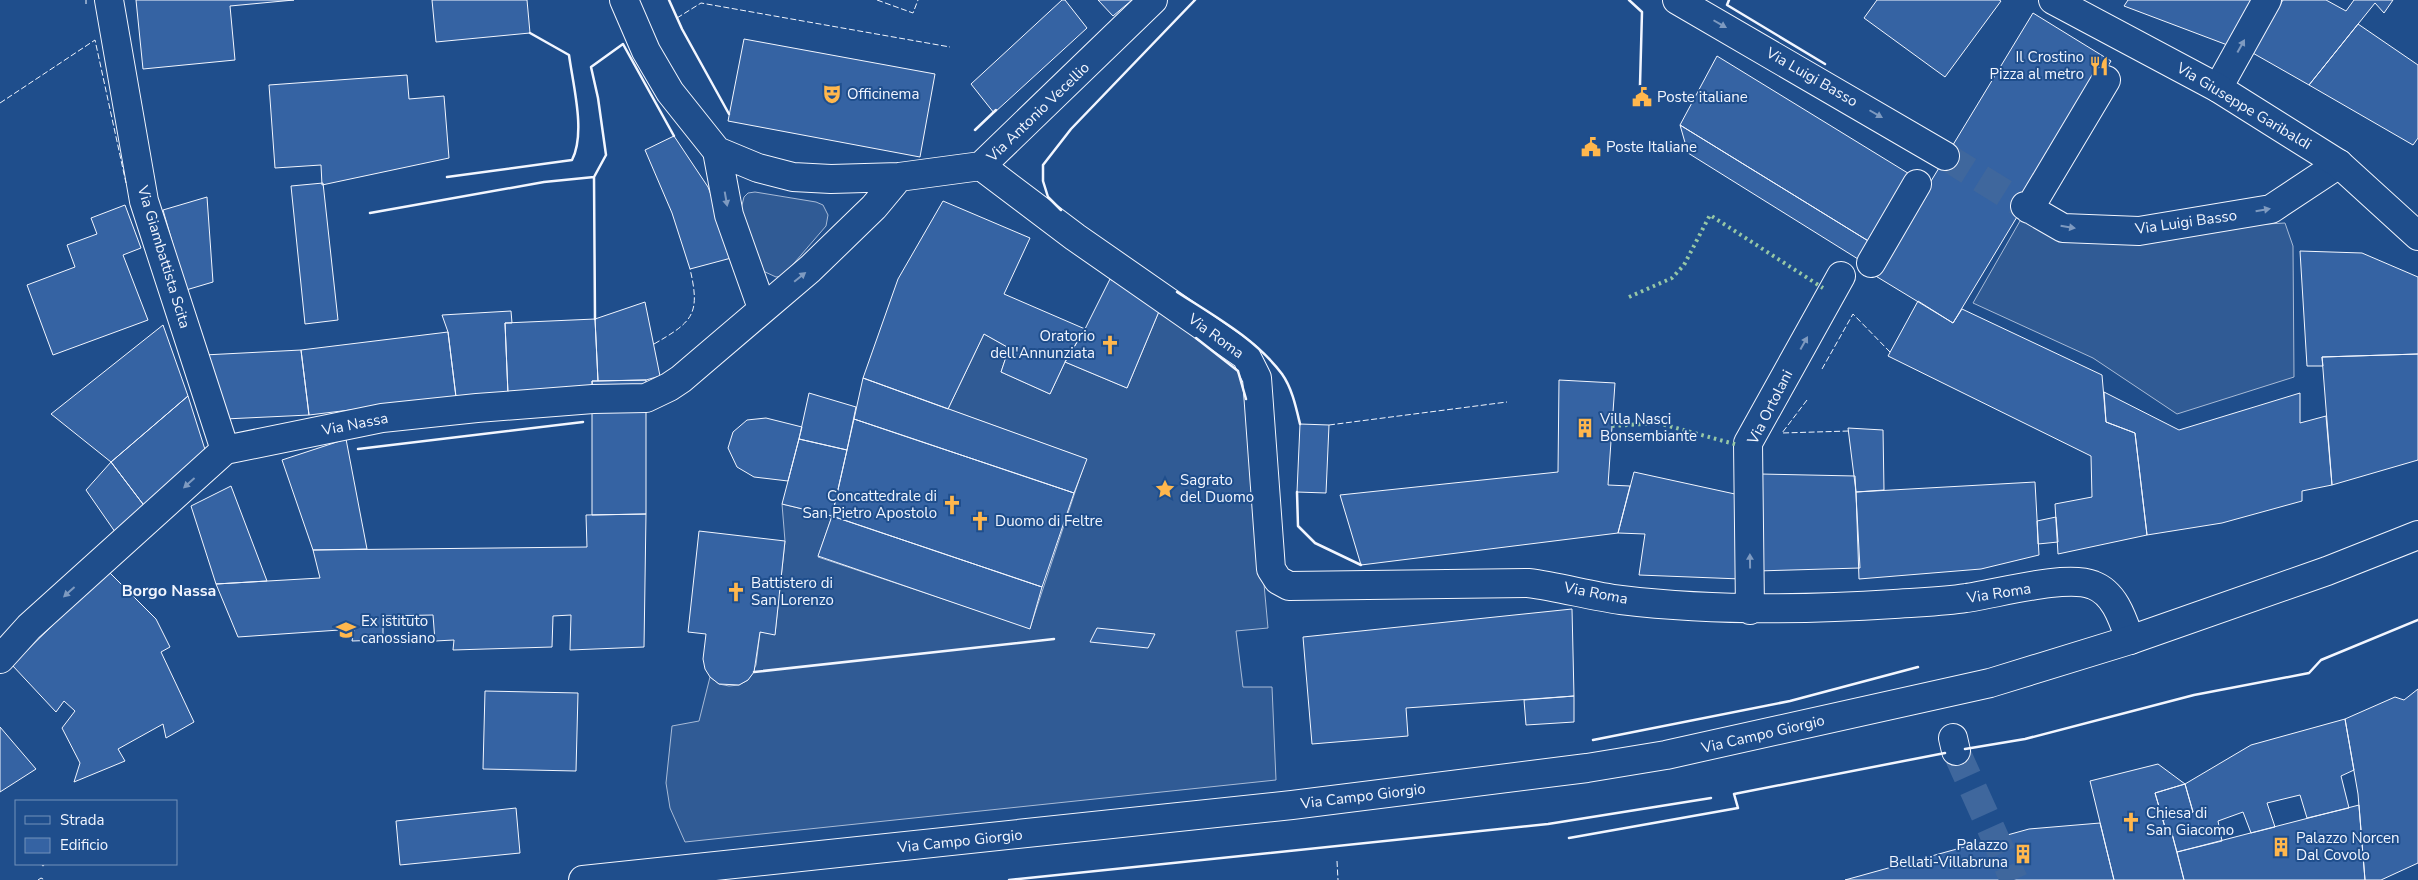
<svg xmlns="http://www.w3.org/2000/svg" width="2418" height="880" font-family="'Nunito Sans',sans-serif">
<style>
.built{fill:#305b95;stroke:#a8bbd7}
.building{fill:#3563a3;stroke:#f2f6ff}
.lines{fill:none;stroke-linecap:round;stroke-linejoin:round}
.street-tunnel{stroke:#3f679d;stroke-width:28;stroke-dasharray:28 14;stroke-linecap:butt}
.street-casing{stroke:#f2f6ff;stroke-width:30}
.secondary-casing{stroke:#f2f6ff;stroke-width:30}
.street{stroke:#1f4e8c;stroke-width:28}
.secondary{stroke:#1f4e8c;stroke-width:28}
.hedge{stroke:#97c8a6;stroke-width:4;stroke-dasharray:2.5 4;stroke-linecap:butt}
.fence{stroke:#f2f6ff;stroke-width:1;stroke-dasharray:6 2.5;stroke-linecap:butt}
.wall{stroke:#f2f6ff;stroke-width:2.5}
.oneway{fill:#7e9ac0}
.labels{text-anchor:middle;dominant-baseline:central;stroke-width:4;stroke-linejoin:round;paint-order:stroke}
.poi-label{font-size:15px;fill:#f2f6ff;stroke:#1f4e8c;text-anchor:start}
.street-label{font-size:15px;fill:#f2f6ff;stroke:#1f4e8c}
.neighbourhood-label{font-size:16px;font-weight:bold;fill:#f2f6ff;stroke:#1f4e8c}
</style>
<rect width="100%" height="100%" fill="#1f4e8c"/>
<!-- built -->
<path class="built" d="M 755,192 L 816,202 L 823,205 L 828,215 L 826,226 L 783,276 L 776,277 L 763,271 L 741,209 L 744,197 L 748,193 Z
M 2024,214 L 2139,231 L 2285,223 L 2293,246 L 2294,377 L 2177,414 L 2093,358 L 1973,303 Z
M 1160,309 L 1238,371 L 1251,420 L 1255,485 L 1268,628 L 1236,631 L 1243,687 L 1272,687 L 1276,780 L 685,842 L 670,808 L 666,783 L 672,726 L 699,721 L 710,677 L 719,684 L 729,686 L 739,685 L 748,680 L 756,665 L 760,632 L 775,634 L 785,541 L 782,504 L 832,516 L 818,557 L 1030,628 L 1086,459 L 948,409 L 984,334 L 1009,348 L 1001,372 L 1050,394 L 1065,362 L 1127,388 Z"/>
<!-- building -->
<path class="building" d="M 136,0 L 294,0 L 230,6 L 235,60 L 143,69 Z
M 432,0 L 527,0 L 530,33 L 436,42 Z
M 1062,0 L 1065,0 L 1087,28 L 994,113 L 971,84 Z
M 1098,0 L 1132,0 L 1113,16 Z
M 1877,0 L 1999,0 L 2001,1 L 1945,77 L 1864,18 Z
M 2128,0 L 2255,0 L 2230,46 L 2124,6 Z
M 2283,0 L 2326,0 L 2346,11 L 2354,0 L 2393,0 L 2384,13 L 2375,3 L 2309,85 L 2251,52 Z
M 2033,13 L 2111,61 L 1953,323 L 1874,275 Z
M 2358,24 L 2418,65 L 2418,138 L 2413,145 L 2309,85 Z
M 744,39 L 935,74 L 920,157 L 728,121 Z
M 1717,56 L 1911,175 L 1870,242 L 1680,125 Z
M 407,75 L 409,99 L 444,96 L 449,158 L 322,185 L 321,165 L 275,168 L 269,85 Z
M 1680,125 L 1870,242 L 1858,259 L 1688,153 Z
M 674,136 L 708,187 L 735,257 L 690,269 L 672,213 L 645,150 Z
M 323,183 L 338,320 L 305,324 L 291,186 Z
M 207,197 L 213,282 L 186,290 L 163,210 Z
M 943,201 L 1030,238 L 1004,294 L 1085,329 L 1065,362 L 1050,394 L 1001,372 L 1009,348 L 984,334 L 948,409 L 863,378 L 898,279 Z
M 125,205 L 141,248 L 123,255 L 148,320 L 53,355 L 27,285 L 75,267 L 67,245 L 97,234 L 91,218 Z
M 2300,251 L 2362,253 L 2418,277 L 2418,354 L 2322,357 L 2323,366 L 2307,366 Z
M 1110,279 L 1160,309 L 1127,388 L 1065,362 L 1085,329 Z
M 1918,301 L 1953,323 L 1962,309 L 2102,375 L 2106,422 L 2135,433 L 2147,535 L 2058,554 L 2055,504 L 2092,497 L 2091,456 L 1888,356 Z
M 645,302 L 660,376 L 646,380 L 598,381 L 595,319 Z
M 511,311 L 512,323 L 505,323 L 508,394 L 456,397 L 448,332 L 442,315 Z
M 595,319 L 598,381 L 592,381 L 593,391 L 508,394 L 505,323 Z
M 163,325 L 188,396 L 111,462 L 51,414 Z
M 448,332 L 456,397 L 309,415 L 301,350 Z
M 301,350 L 309,415 L 225,419 L 204,355 Z
M 2418,354 L 2418,460 L 2332,485 L 2322,357 Z
M 863,378 L 1087,459 L 1074,493 L 854,419 Z
M 646,380 L 646,514 L 592,515 L 592,381 Z
M 1559,380 L 1615,383 L 1608,485 L 1630,486 L 1618,533 L 1361,565 L 1340,495 L 1558,472 Z
M 2104,392 L 2179,430 L 2300,393 L 2300,423 L 2326,416 L 2332,485 L 2302,491 L 2302,501 L 2222,523 L 2147,535 L 2135,433 L 2106,422 Z
M 809,393 L 856,407 L 847,450 L 799,439 Z
M 188,396 L 208,459 L 149,512 L 111,462 Z
M 766,418 L 802,427 L 788,481 L 754,477 L 737,467 L 728,448 L 733,432 L 747,420 Z
M 854,419 L 1074,493 L 1042,587 L 832,516 Z
M 1300,424 L 1329,425 L 1326,493 L 1297,492 Z
M 1848,428 L 1883,430 L 1884,490 L 1856,492 Z
M 346,439 L 367,549 L 313,550 L 282,460 Z
M 799,439 L 847,450 L 832,516 L 782,504 Z
M 111,462 L 149,512 L 120,539 L 86,490 Z
M 1634,472 L 1744,496 L 1741,579 L 1639,575 L 1645,534 L 1618,533 Z
M 1760,474 L 1855,476 L 1860,568 L 1757,571 Z
M 2035,482 L 2039,555 L 1981,569 L 1859,579 L 1856,492 Z
M 231,486 L 267,581 L 216,584 L 191,506 Z
M 646,514 L 644,647 L 570,650 L 571,615 L 553,616 L 552,647 L 453,650 L 454,640 L 435,641 L 433,615 L 383,616 L 383,640 L 352,641 L 354,629 L 238,637 L 216,584 L 320,578 L 313,550 L 587,547 L 586,515 Z
M 832,516 L 1042,587 L 1030,629 L 818,556 Z
M 2056,517 L 2058,542 L 2038,544 L 2037,521 Z
M 699,531 L 785,541 L 775,635 L 760,632 L 754,672 L 748,680 L 739,685 L 719,684 L 710,677 L 705,669 L 703,659 L 706,634 L 688,632 Z
M 108,571 L 156,619 L 170,647 L 161,652 L 194,722 L 166,738 L 163,724 L 118,749 L 125,761 L 74,782 L 80,763 L 62,728 L 75,711 L 64,701 L 56,712 L 12,665 Z
M 1572,609 L 1574,696 L 1406,708 L 1408,736 L 1312,744 L 1303,637 Z
M 1097,628 L 1155,634 L 1148,648 L 1090,642 Z
M 2418,689 L 2418,863 L 2381,880 L 2365,880 L 2358,794 L 2345,719 L 2395,697 L 2404,700 Z
M 485,691 L 578,693 L 576,771 L 483,769 Z
M 1574,696 L 1574,722 L 1526,725 L 1524,700 Z
M 2345,719 L 2354,770 L 2341,776 L 2349,808 L 2307,818 L 2300,795 L 2267,803 L 2275,827 L 2251,833 L 2243,812 L 2218,821 L 2222,841 L 2177,852 L 2171,830 L 2166,831 L 2163,820 L 2193,812 L 2185,784 L 2251,745 Z
M 0,727 L 36,769 L 0,792 Z
M 2158,764 L 2185,784 L 2155,793 L 2166,831 L 2171,830 L 2184,880 L 2114,880 L 2090,781 Z
M 2185,784 L 2193,812 L 2163,820 L 2155,793 Z
M 2359,805 L 2365,880 L 2184,880 L 2177,852 Z
M 516,808 L 520,853 L 400,865 L 396,821 Z
M 2100,823 L 2114,880 L 1845,880 L 2029,829 Z"/>
<g class="lines">
<!-- street-tunnel -->
<path class="street-tunnel" d="M 1945,156 L 2025,206
M 1956,751 L 2014,880"/>
<defs>
<path id="street" d="M 109,0 L 144,201 L 225,450
M 624,0 L 646,51 L 670,92 L 717,151 L 758,168 L 793,177 L 831,179 L 899,177 L 981,166 L 1153,0
M 1677,0 L 1945,156
M 2218,88 L 2267,0
M 717,151 L 729,215 L 762,308
M 981,166 L 1075,237 L 1246,356 L 1257,378 L 1271,569 L 1278,580 L 1289,586 L 1528,583 C 1560,587 1590,596 1621,600 C 1712,611 1803,610 1894,604 C 1918,602 1942,602 1966,598 C 1996,594 2066,574 2093,585 C 2115,593 2123,620 2130,640
M 2025,206 L 2063,228 L 2139,231 L 2271,209 L 2339,164
M 2029,209 L 2106,80
M 1871,263 L 1917,184
M 1750,610 L 1748,443 L 1841,276
M 0,659 L 29,627 L 225,450 L 382,418 L 477,408 L 593,399 L 646,398 L 669,387 L 681,379 L 810,269 L 874,207 L 899,177
M 1953,738 L 1956,751"/>
<path id="secondary" d="M 2053,0 L 2218,88 L 2339,164 L 2418,236
M 583,880 L 1292,805 L 1587,768 L 1666,755 L 1990,683 L 2130,640 L 2327,571 L 2418,535"/>
</defs>
<!-- street casing -->
<use href="#street" class="street-casing"/>
<!-- secondary casing -->
<use href="#secondary" class="secondary-casing"/>
<!-- street -->
<use href="#street" class="street"/>
<!-- secondary -->
<use href="#secondary" class="secondary"/>
<!-- hedge -->
<path class="hedge" d="M 1629,297 L 1672,278 L 1684,265 L 1710,215 L 1823,288
M 1612,426 L 1658,423 L 1738,445"/>
<!-- fence -->
<path class="fence" d="M 86,0 L 86,4
M 877,0 L 913,13 L 918,0
M 677,18 L 701,3 L 950,47
M 0,103 L 95,40 L 126,183
M 654,344 C 692,322 701,315 690,269
M 1822,369 L 1853,314 L 1890,352
M 1807,400 L 1782,433 L 1849,431
M 1329,425 L 1507,402
M 1337,861 L 1338,880
M 38,880 L 41,878 L 45,880"/>
<!-- wall -->
<path class="wall" d="M 669,0 L 682,29 L 729,114
M 1629,0 L 1642,12 L 1640,85
M 1729,0 L 1727,5 L 1825,64
M 975,130 L 996,110
M 447,177 L 572,160 C 586,133 573,85 569,55 L 530,33
M 594,177 L 595,319
M 1061,210 L 1048,197 L 1043,181 L 1043,165 L 1071,129 L 1195,0
M 370,213 L 544,182 L 594,177 L 606,155 L 598,98 L 591,67 L 623,44 L 674,136
M 1177,292 C 1214,316 1255,338 1282,374 C 1292,388 1296,407 1300,424
M 1196,338 L 1238,371 L 1246,399
M 358,449 L 583,422
M 1297,492 L 1298,526 L 1315,543 L 1361,565
M 754,672 L 1054,639
M 1593,740 L 1790,701 L 1918,667
M 1965,749 L 2025,739 L 2194,695 L 2309,673 L 2321,660 L 2418,620
M 1569,838 L 1738,808 L 1734,794 L 1945,753
M 43,864 L 43,865
M 1009,880 L 1548,824 L 1711,798"/>
</g>
<!-- one-way arrows -->
<defs><path id="oneway-solid" d="M-6-.8H1V-3.2L6.5 0L1 3.2V.8H-6Z" transform="scale(1.25)"/></defs>
<g class="oneway">
<use href="#oneway-solid" transform="translate(1720 24) rotate(30)"/>
<use href="#oneway-solid" transform="translate(2241 46) rotate(-61)"/>
<use href="#oneway-solid" transform="translate(1876 114) rotate(30)"/>
<use href="#oneway-solid" transform="translate(726 199) rotate(80)"/>
<use href="#oneway-solid" transform="translate(2263 210) rotate(-10)"/>
<use href="#oneway-solid" transform="translate(2068 227) rotate(9)"/>
<use href="#oneway-solid" transform="translate(800 277) rotate(-39)"/>
<use href="#oneway-solid" transform="translate(1804 343) rotate(-61)"/>
<use href="#oneway-solid" transform="translate(189 483) rotate(138)"/>
<use href="#oneway-solid" transform="translate(1750 561) rotate(-91)"/>
<use href="#oneway-solid" transform="translate(69 592) rotate(138)"/>
</g>
<!-- icons -->
<defs>
<symbol id="restaurant-bare" viewBox="-9 -9 18 18"><path d="M-5-6h1v4h1v-4h1v4h1v-4h1v5L-1.5 .5V6h-2V.5L-5-1ZM5-6V6H3V1.5H1.5Q1.5-4 5-6Z" fill="#ffb74d" stroke="#1f4e8c" stroke-width="2.5" paint-order="stroke"/></symbol>
<symbol id="theatre-bare" viewBox="-9 -9 18 18"><path d="M-5-5.5Q0-4 5-5.5V0Q5 5 0 6Q-5 5-5 0ZM-3.3-2.5H-1v1.5H-3.3ZM1-2.5H3.3v1.5H1ZM-2.8 1Q0 5.5 2.8 1Z" fill="#ffb74d" stroke="#1f4e8c" stroke-width="2.5" paint-order="stroke"/></symbol>
<symbol id="civic-bare" viewBox="-9 -9 18 18"><path d="M-.6-6.5H3V-4.5H.6V-3L4-1V1h2V6H-6V1h2V-1L-.6-3ZM-1.2 2.5V6h2.4V2.5Z" fill="#ffb74d" stroke="#1f4e8c" stroke-width="2.5" paint-order="stroke"/></symbol>
<symbol id="church-bare" viewBox="-9 -9 18 18"><path d="M-1.2-6h2.4v3.5h3.3v2.4h-3.3V6h-2.4V-.1h-3.3v-2.4h3.3Z" fill="#ffb74d" stroke="#1f4e8c" stroke-width="2.5" paint-order="stroke"/></symbol>
<symbol id="building-bare" viewBox="-9 -9 18 18"><path d="M-4-6H4V6H1V3H-1V6H-4ZM-2.5-4.3h1.7v1.8h-1.7ZM.8-4.3h1.7v1.8H.8ZM-2.5-1h1.7V.8h-1.7ZM.8-1h1.7V.8H.8Z" fill="#ffb74d" stroke="#1f4e8c" stroke-width="2.5" paint-order="stroke"/></symbol>
<symbol id="sight-bare" viewBox="-9 -9 18 18"><path d="M0-6L1.8-2.2L6-1.7L2.9 1.2L3.7 5.4L0 3.3L-3.7 5.4L-2.9 1.2L-6-1.7L-1.8-2.2Z" fill="#ffb74d" stroke="#1f4e8c" stroke-width="2.5" paint-order="stroke"/></symbol>
<symbol id="school-bare" viewBox="-9 -9 18 18"><path d="M0-5L7-2L0 1L-7-2ZM-4 1L0 2.5L4 1V4Q0 6-4 4Z" fill="#ffb74d" stroke="#1f4e8c" stroke-width="2.5" paint-order="stroke"/></symbol>
</defs>
<g fill-rule="evenodd">
<use href="#restaurant-bare" x="2085" y="52" width="28" height="28"/>
<use href="#theatre-bare" x="818" y="80" width="28" height="28"/>
<use href="#civic-bare" x="1628" y="83" width="28" height="28"/>
<use href="#civic-bare" x="1577" y="133" width="28" height="28"/>
<use href="#church-bare" x="1096" y="331" width="28" height="28"/>
<use href="#building-bare" x="1571" y="414" width="28" height="28"/>
<use href="#sight-bare" x="1151" y="475" width="28" height="28"/>
<use href="#church-bare" x="938" y="491" width="28" height="28"/>
<use href="#church-bare" x="966" y="507" width="28" height="28"/>
<use href="#church-bare" x="722" y="578" width="28" height="28"/>
<use href="#school-bare" x="332" y="616" width="28" height="28"/>
<use href="#church-bare" x="2117" y="808" width="28" height="28"/>
<use href="#building-bare" x="2267" y="833" width="28" height="28"/>
<use href="#building-bare" x="2009" y="840" width="28" height="28"/>
</g>
<g class="labels">
<!-- poi labels -->
<g class="poi-label">
<text x="2084" y="57" text-anchor="end">Il Crostino<tspan x="2084" dy="17">Pizza al metro</tspan></text>
<text x="847" y="94">Officinema</text>
<text x="1657" y="97">Poste italiane</text>
<text x="1606" y="147">Poste Italiane</text>
<text x="1095" y="336" text-anchor="end">Oratorio<tspan x="1095" dy="17">dell'Annunziata</tspan></text>
<text x="1600" y="419">Villa Nasci<tspan x="1600" dy="17">Bonsembiante</tspan></text>
<text x="1180" y="480">Sagrato<tspan x="1180" dy="17">del Duomo</tspan></text>
<text x="937" y="496" text-anchor="end">Concattedrale di<tspan x="937" dy="17">San Pietro Apostolo</tspan></text>
<text x="995" y="521">Duomo di Feltre</text>
<text x="751" y="583">Battistero di<tspan x="751" dy="17">San Lorenzo</tspan></text>
<text x="361" y="621">Ex istituto<tspan x="361" dy="17">canossiano</tspan></text>
<text x="2146" y="813">Chiesa di<tspan x="2146" dy="17">San Giacomo</tspan></text>
<text x="2296" y="838">Palazzo Norcen<tspan x="2296" dy="17">Dal Covolo</tspan></text>
<text x="2008" y="845" text-anchor="end">Palazzo<tspan x="2008" dy="17">Bellati-Villabruna</tspan></text>
</g>
<!-- street labels -->
<g class="street-label">
<text transform="translate(1812 77) rotate(30)">Via Luigi Basso</text>
<text transform="translate(2244 106) rotate(31)">Via Giuseppe Garibaldi</text>
<text transform="translate(1038 112) rotate(-44)">Via Antonio Vecellio</text>
<text transform="translate(2186 222) rotate(-8)">Via Luigi Basso</text>
<text transform="translate(164 257) rotate(73)">Via Giambattista Scita</text>
<text transform="translate(1216 336) rotate(36)">Via Roma</text>
<text transform="translate(1770 407) rotate(-63)">Via Ortolani</text>
<text transform="translate(355 424) rotate(-11)">Via Nassa</text>
<text transform="translate(1596 593) rotate(11)">Via Roma</text>
<text transform="translate(1999 593) rotate(-9)">Via Roma</text>
<text transform="translate(1763 734) rotate(-13)">Via Campo Giorgio</text>
<text transform="translate(1363 796) rotate(-7)">Via Campo Giorgio</text>
<text transform="translate(960 841) rotate(-6)">Via Campo Giorgio</text>
</g>
<!-- neighbourhood labels -->
<g class="neighbourhood-label">
<text x="169" y="591">Borgo Nassa</text>
</g>
</g>
<!-- legend -->
<rect x="15" y="800" width="162" height="65" fill="#1f4e8c" stroke="#7391ba"/>
<rect x="25" y="816" width="25" height="8" fill="#1f4e8c" stroke="#7391ba"/>
<text x="60" y="825" font-size="15" fill="#f2f6ff">Strada</text>
<rect x="25" y="838" width="25" height="15" fill="#3563a3" stroke="#7391ba"/>
<text x="60" y="850" font-size="15" fill="#f2f6ff">Edificio</text>
</svg>
